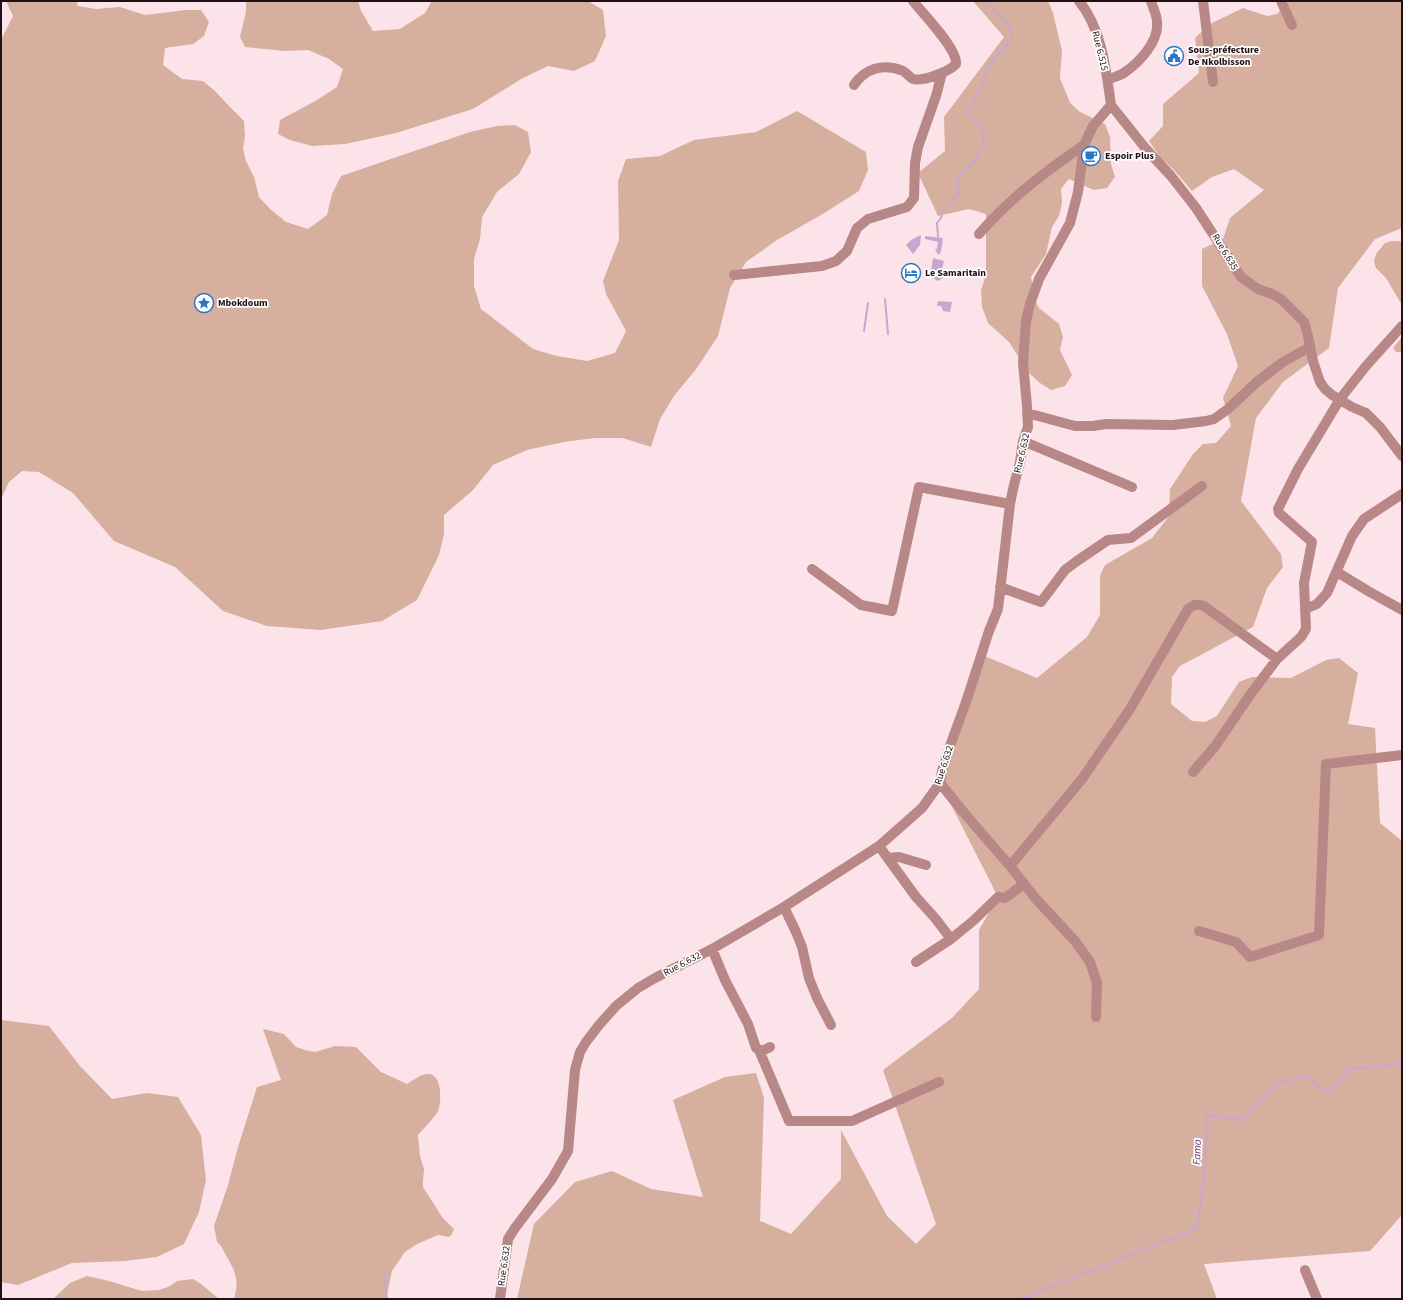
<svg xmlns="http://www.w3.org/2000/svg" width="1403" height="1300" font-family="'Source Sans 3',sans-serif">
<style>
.green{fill:#d6af9f}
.water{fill:#c7a7d2}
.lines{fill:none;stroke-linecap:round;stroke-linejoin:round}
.stream{stroke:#c7a7d2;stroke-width:2}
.minor{stroke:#b78885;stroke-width:10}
.labels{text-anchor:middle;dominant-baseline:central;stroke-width:3.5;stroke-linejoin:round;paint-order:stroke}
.poi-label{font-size:10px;font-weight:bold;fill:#1e1014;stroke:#fff;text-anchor:start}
.street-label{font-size:10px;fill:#1e1014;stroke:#fff}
.water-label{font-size:11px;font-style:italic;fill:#5d356b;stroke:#fff}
</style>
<rect width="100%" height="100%" fill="#fce3e9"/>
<!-- green -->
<path class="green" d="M 6,1 L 76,1 L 78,6 L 96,9 L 120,7 L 145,15 L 186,10 L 201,10 L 209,22 L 204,36 L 193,44 L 165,48 L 163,65 L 182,79 L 203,81 L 216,92 L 228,105 L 244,121 L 245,136 L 243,149 L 246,161 L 254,177 L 259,197 L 270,209 L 286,222 L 308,229 L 327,215 L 332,194 L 341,176 L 470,132 L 497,126 L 515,125 L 528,132 L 531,152 L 519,174 L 497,192 L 482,217 L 480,239 L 474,259 L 474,286 L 481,309 L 533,349 L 557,356 L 587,361 L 615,353 L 626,331 L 606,294 L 603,281 L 619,240 L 618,181 L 626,159 L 660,156 L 694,140 L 756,132 L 797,111 L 866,152 L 868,170 L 859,191 L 821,215 L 777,240 L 746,262 L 730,288 L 718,336 L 697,368 L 674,396 L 660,419 L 651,447 L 623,438 L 594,438 L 564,442 L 527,450 L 493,465 L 473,490 L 444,515 L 444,534 L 439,555 L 417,600 L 382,621 L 321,630 L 267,626 L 223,611 L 175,567 L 114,541 L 73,493 L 39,472 L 22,471 L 9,482 L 1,499 L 1,40 L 13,16 Z
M 246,1 L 358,1 L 361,11 L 373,31 L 400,29 L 425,13 L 432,1 L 588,1 L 603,10 L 606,36 L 595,61 L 574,71 L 548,66 L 521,79 L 473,109 L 396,133 L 345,144 L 312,146 L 290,140 L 278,134 L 280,120 L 317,100 L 337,87 L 343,69 L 329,59 L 308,50 L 285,51 L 245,47 L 240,37 L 246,12 Z
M 973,1 L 1048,1 L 1053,13 L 1062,51 L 1060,78 L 1070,103 L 1080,112 L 1105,124 L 1110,137 L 1111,164 L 1115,177 L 1107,188 L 1094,190 L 1069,179 L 1061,189 L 1062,203 L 1059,216 L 1052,227 L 1046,254 L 1031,277 L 1034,290 L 1033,296 L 1039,308 L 1059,324 L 1063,337 L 1060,350 L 1072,375 L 1065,386 L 1051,390 L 1040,383 L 1030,374 L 1009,342 L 988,323 L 982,307 L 981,290 L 986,275 L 986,214 L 969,209 L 938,216 L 918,173 L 945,151 L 944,117 L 1004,37 Z
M 1289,1 L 1402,1 L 1402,228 L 1375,239 L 1338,288 L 1329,348 L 1283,382 L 1256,418 L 1241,501 L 1281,554 L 1283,567 L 1267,588 L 1253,627 L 1180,666 L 1172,677 L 1171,704 L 1192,721 L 1205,722 L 1217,716 L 1239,682 L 1252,677 L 1291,678 L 1326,660 L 1339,658 L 1358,673 L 1348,724 L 1375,728 L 1380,823 L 1402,841 L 1402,1215 L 1370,1251 L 1204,1264 L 1217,1299 L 517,1299 L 534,1224 L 575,1182 L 612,1171 L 651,1189 L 703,1197 L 673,1100 L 725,1077 L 756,1073 L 764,1098 L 760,1221 L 791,1234 L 841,1179 L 841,1130 L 887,1216 L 916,1244 L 936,1224 L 883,1070 L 952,1018 L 979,989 L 979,930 L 998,897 L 940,783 L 982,655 L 1037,678 L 1087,637 L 1100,615 L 1100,576 L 1105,565 L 1152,538 L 1169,516 L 1170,489 L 1193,454 L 1203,444 L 1216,443 L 1231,426 L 1223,398 L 1238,366 L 1227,334 L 1202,286 L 1202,249 L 1223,239 L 1230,218 L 1264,190 L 1234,169 L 1212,177 L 1192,191 L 1174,170 L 1160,157 L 1149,141 L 1163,126 L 1163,104 L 1199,73 L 1195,38 L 1210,24 L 1243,8 L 1267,16 L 1277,14 Z
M 1391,241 L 1398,241 L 1402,242 L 1402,305 L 1386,278 L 1376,268 L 1374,261 L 1376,254 L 1385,243 Z
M 1402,337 L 1402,352 L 1396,352 L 1393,348 Z
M 1,1020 L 49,1026 L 80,1066 L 112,1099 L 147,1093 L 178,1097 L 201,1135 L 206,1180 L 199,1212 L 184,1244 L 157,1257 L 125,1261 L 72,1263 L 18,1285 L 1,1282 Z
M 263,1029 L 284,1034 L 296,1047 L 308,1051 L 315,1052 L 335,1046 L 356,1047 L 381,1072 L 407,1084 C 412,1081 421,1074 427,1074 C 443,1072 442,1104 437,1113 C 431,1121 424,1128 418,1135 L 420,1156 L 424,1169 L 423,1181 L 423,1187 L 442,1217 L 454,1229 L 452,1234 L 449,1237 L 438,1235 L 417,1244 L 405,1252 L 392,1271 L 386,1299 L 234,1299 C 241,1275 232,1267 221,1246 L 217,1242 L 214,1226 L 228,1185 L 238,1147 L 257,1087 L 281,1080 Z
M 87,1276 L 109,1281 L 142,1291 L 159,1290 L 168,1287 L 177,1281 L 193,1279 L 201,1284 L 219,1299 L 53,1299 L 70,1283 Z"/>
<!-- water -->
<path class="water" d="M 921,235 L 920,245 L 913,254 L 906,245 L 911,240 Z
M 925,236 L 943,238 L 941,252 L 938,255 L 935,249 L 937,249 L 938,242 L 925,239 Z
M 933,258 L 944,261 L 942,269 L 945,270 L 944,277 L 938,281 C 928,277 932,267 933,258 Z
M 938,301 L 952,302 L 950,312 L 943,311 L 941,306 L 937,306 Z"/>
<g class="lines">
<!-- stream -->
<path class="stream" d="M 938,237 L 937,223 L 941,218 L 943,210 C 950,205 954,198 959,192 L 957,177 L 974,162 L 982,147 L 984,138 L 982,126 L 972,119 L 968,114 L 969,111 C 980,93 985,72 997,55 C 1002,48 1014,42 1011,32 C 1008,20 993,10 985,1
M 885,299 L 888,334
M 864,331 L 868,303
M 384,1272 L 387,1299
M 1020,1299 L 1197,1228 L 1205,1171 L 1207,1115 L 1243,1120 L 1279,1083 L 1307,1076 L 1322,1091 L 1331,1090 L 1349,1069 L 1393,1065 L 1402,1057"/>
<!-- minor -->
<path class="minor" d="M 1079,1 C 1102,29 1106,70 1111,105
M 1203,1 L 1213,82
M 1281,1 L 1292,25
M 1108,80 C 1113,77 1120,76 1125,72 C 1140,62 1159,41 1157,22 C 1157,15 1153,8 1151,1
M 854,85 C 865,68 884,63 903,71 C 907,73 909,77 913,79 C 923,82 950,71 956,64 C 958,49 923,14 913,1
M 1111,105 L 1146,149 L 1171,176 L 1196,208 L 1241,277 L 1258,289 L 1272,294 L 1281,299 L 1304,322 L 1308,336 L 1313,361 L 1320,382 L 1325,389 L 1332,395 L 1352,407 L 1366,413 L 1380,427 L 1402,456
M 979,234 C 1009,199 1046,171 1084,145
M 734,275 L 822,266 L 836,261 L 847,251 L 857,228 L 868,219 L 907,207 L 914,198 L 915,163 L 918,147 L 936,96 L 942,73
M 1027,413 L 1075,426 L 1093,426 L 1106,424 L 1173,425 L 1206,421 L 1214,419 L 1228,409 L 1258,381 L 1283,362 L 1310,347
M 1023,441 L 1132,487
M 812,569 L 861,605 L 892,611 L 919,487 L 1010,504
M 1337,572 L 1368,591 L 1402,610
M 1000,587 L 1041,602 L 1065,570 L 1077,561 L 1108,540 L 1131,538 L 1202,486
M 1305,609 L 1317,604 L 1327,593 L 1352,536 L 1364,519 L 1402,494
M 1193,772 L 1216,745 L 1250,695 L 1277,659 L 1301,637 L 1306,629 L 1304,583 L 1312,542 L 1279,513 L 1278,509 L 1298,469 L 1340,399 L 1366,366 L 1402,326
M 940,783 L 965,814 L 1010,866 L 1036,899 L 1075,941 L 1090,962 L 1097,983 L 1096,1017
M 879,846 L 916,897 L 935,918 L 951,939
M 888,858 L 899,857 L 926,865
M 1010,866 L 1082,779 L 1130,709 L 1188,609 C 1194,604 1197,604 1204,606 L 1277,659
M 784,907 L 796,932 L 802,947 L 809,978 L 817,998 L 831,1025
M 1199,931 L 1236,942 L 1250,957 L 1319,935 L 1326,764 L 1402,755
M 712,949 L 725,980 L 748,1024 L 756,1048 L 762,1051 L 770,1047
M 916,962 L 951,939 L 973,921 L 998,897 L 1005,898 L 1024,884
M 759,1050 L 789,1121 L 852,1121 L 939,1082
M 1305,1270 L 1317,1299
M 500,1299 L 508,1239 L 515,1228 L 552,1179 L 568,1151 L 575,1070 L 580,1052 L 586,1042 L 599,1025 L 616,1006 L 638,988 L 655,978 L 712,949 L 784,907 L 879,846 L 922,808 L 940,783 L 942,771 L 950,746 L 966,702 L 989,631 L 998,609 L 1010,504 L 1013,489 L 1020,462 L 1023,441 L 1028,427 L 1027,406 L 1023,363 L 1026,321 L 1030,304 L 1039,279 L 1070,223 L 1078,192 L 1084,145 L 1093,126 L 1111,105"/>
</g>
<!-- icons -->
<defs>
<symbol id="civic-ring" viewBox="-11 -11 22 22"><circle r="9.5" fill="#fff" stroke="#2977c6" stroke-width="1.5"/><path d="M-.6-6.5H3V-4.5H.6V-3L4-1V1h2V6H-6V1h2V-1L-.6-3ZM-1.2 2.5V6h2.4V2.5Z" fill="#2977c6"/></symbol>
<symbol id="cafe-ring" viewBox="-11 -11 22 22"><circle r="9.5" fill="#fff" stroke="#2977c6" stroke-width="1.5"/><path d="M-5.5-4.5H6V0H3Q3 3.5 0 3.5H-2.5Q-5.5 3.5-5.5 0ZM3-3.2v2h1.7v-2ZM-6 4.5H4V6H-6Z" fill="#2977c6"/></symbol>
<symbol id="hotel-ring" viewBox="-11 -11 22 22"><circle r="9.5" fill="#fff" stroke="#2977c6" stroke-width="1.5"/><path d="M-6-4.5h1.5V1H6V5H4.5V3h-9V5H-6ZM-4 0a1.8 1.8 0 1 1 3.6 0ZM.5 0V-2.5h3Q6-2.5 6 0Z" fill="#2977c6"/></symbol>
<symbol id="sight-ring" viewBox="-11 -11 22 22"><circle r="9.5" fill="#fff" stroke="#2977c6" stroke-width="1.5"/><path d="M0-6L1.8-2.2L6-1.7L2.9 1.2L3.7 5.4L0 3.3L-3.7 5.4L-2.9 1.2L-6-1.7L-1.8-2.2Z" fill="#2977c6"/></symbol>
</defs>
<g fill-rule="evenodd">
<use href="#civic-ring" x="1163" y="45" width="22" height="22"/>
<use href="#cafe-ring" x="1080" y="145" width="22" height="22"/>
<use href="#hotel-ring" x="900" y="262" width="22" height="22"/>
<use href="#sight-ring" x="193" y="292" width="22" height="22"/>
</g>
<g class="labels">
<!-- poi labels -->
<g class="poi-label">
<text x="1188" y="50">Sous-préfecture<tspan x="1188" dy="12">De Nkolbisson</tspan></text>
<text x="1105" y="156">Espoir Plus</text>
<text x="925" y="273">Le Samaritain</text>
<text x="218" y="303">Mbokdoum</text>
</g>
<!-- street labels -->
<g class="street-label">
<text transform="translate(1100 51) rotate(76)">Rue 6.515</text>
<text transform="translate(1225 252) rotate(59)">Rue 6.635</text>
<text transform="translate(1022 453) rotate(-77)">Rue 6.632</text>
<text transform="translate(944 765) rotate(-72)">Rue 6.632</text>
<text transform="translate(682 964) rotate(-28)">Rue 6.632</text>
<text transform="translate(504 1266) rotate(-82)">Rue 6.632</text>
</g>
<!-- water labels -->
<g class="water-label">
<text transform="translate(1197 1152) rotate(-88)">Fama</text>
</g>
</g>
<!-- border -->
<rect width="1403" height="1300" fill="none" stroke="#1e1014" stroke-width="4"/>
</svg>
